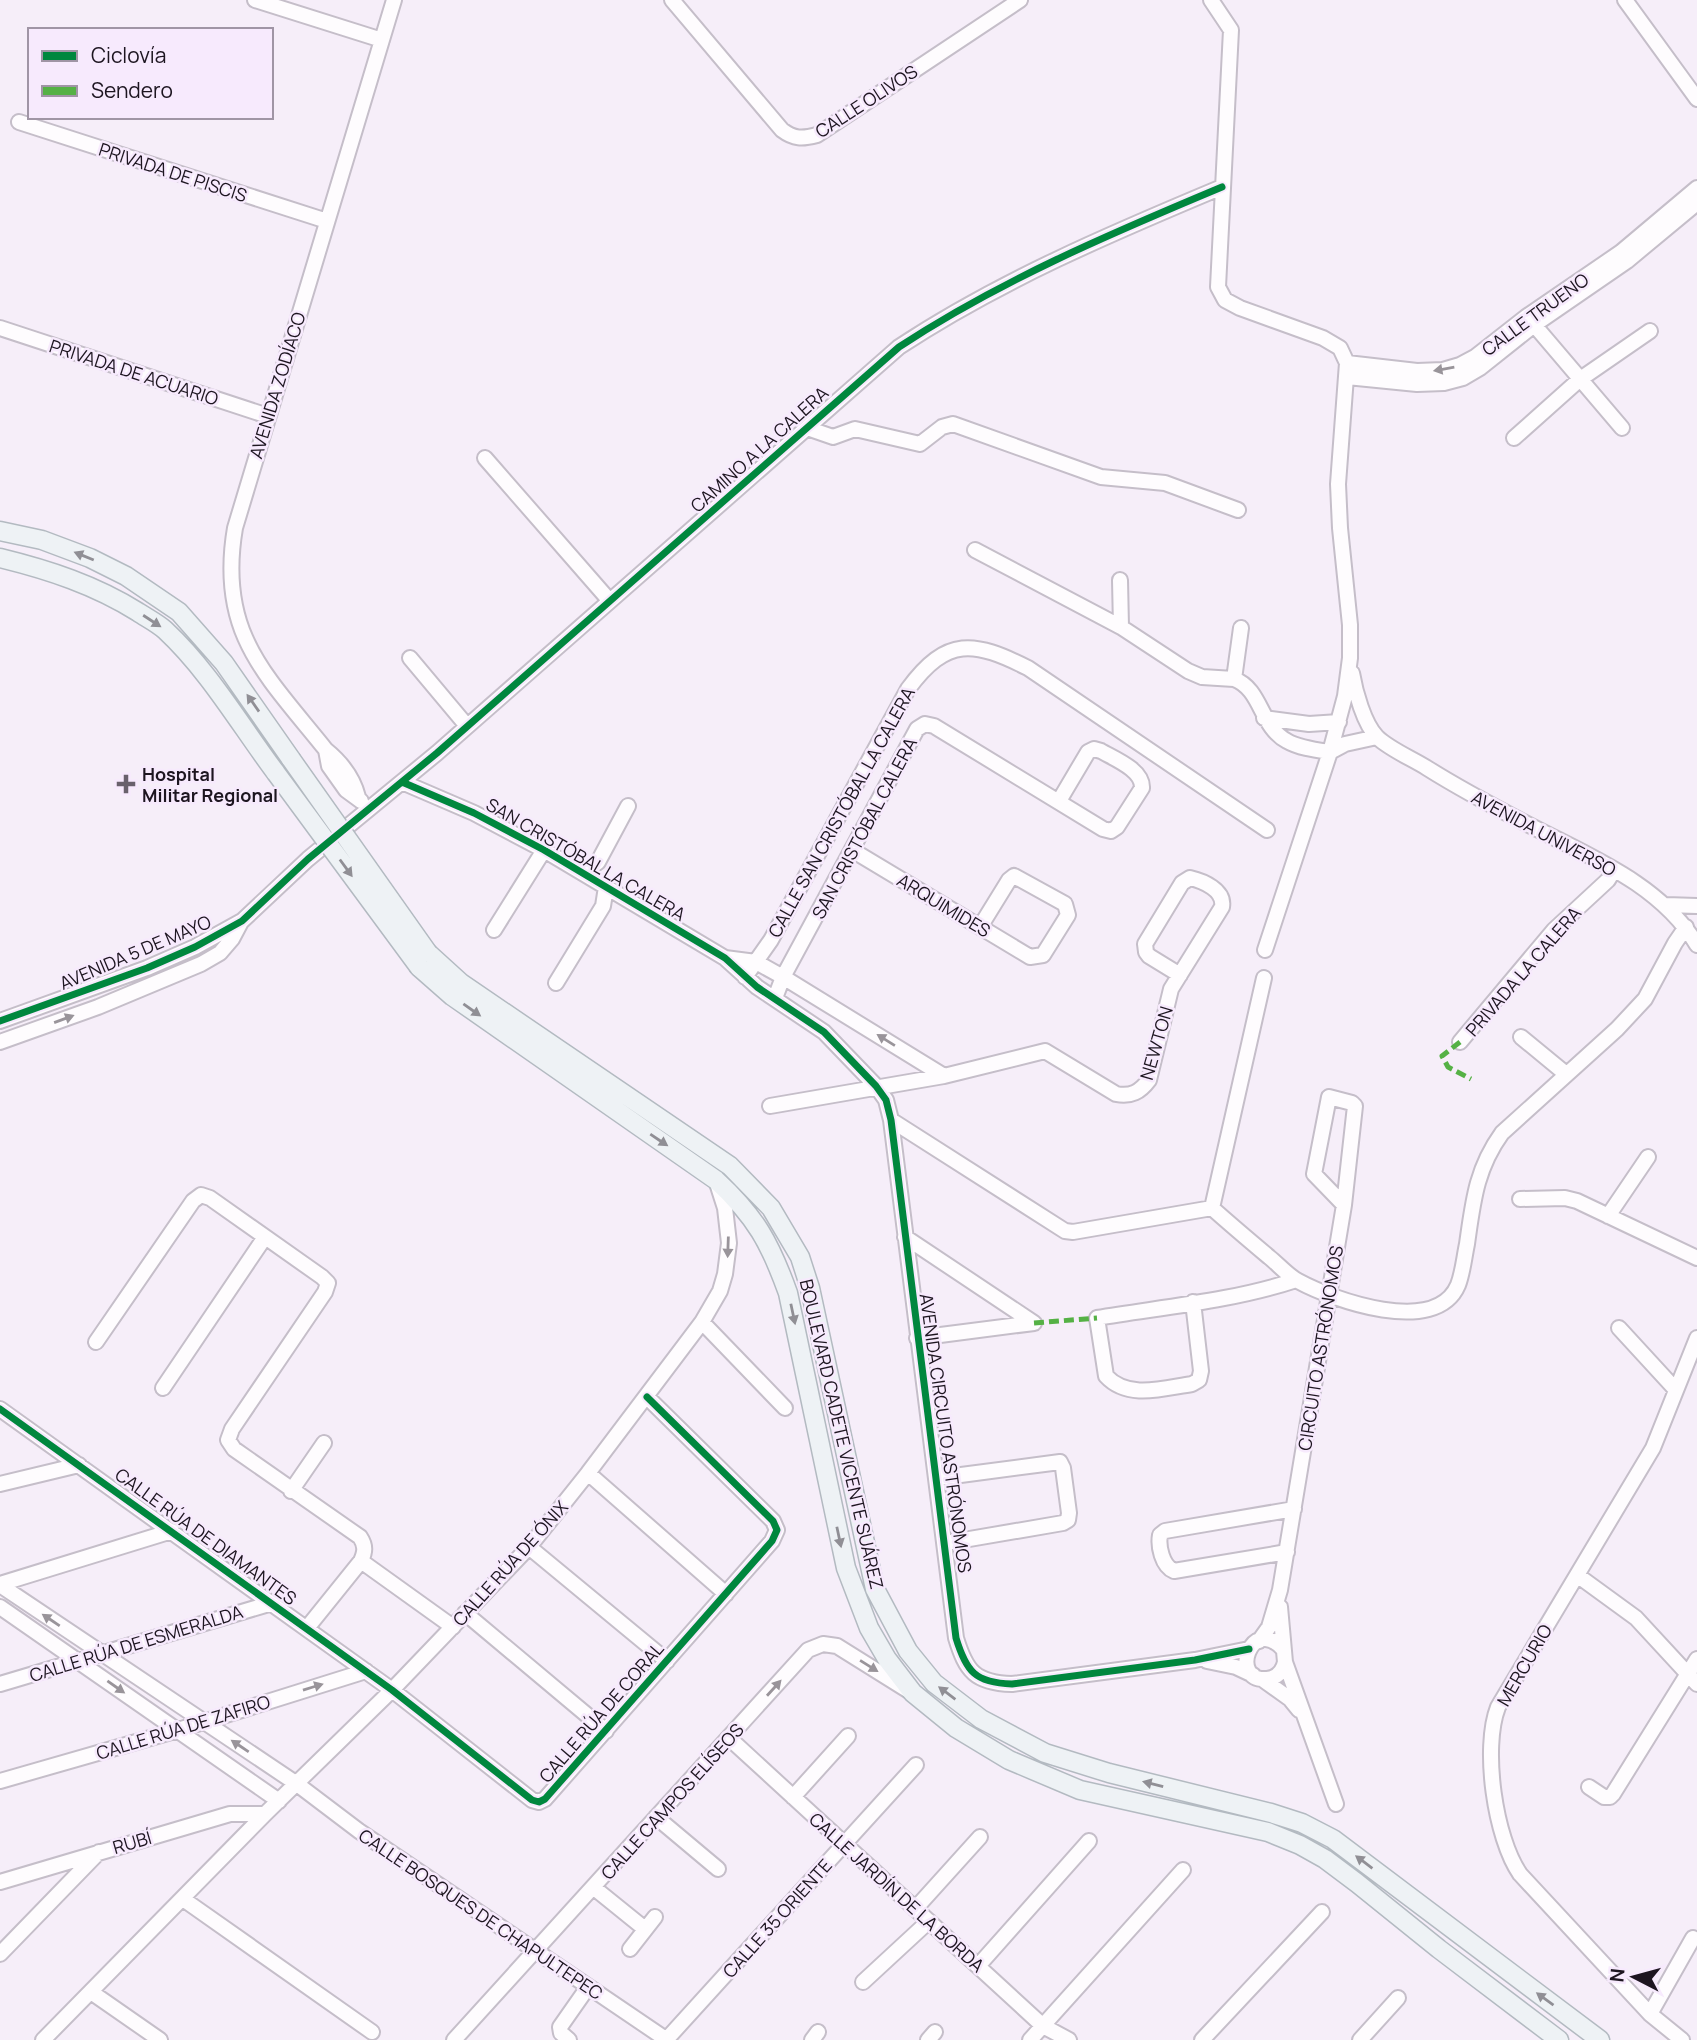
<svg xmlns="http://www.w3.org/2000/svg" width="1697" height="2040" font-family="Manrope,sans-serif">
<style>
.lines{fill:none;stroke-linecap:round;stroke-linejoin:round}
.minor-casing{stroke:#c5bec9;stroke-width:18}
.major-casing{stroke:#b3bac1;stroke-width:21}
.minor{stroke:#fefcfe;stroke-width:14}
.major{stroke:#eef2f5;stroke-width:18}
.major-bridge-casing{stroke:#b3bac1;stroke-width:21;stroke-linecap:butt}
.major-bridge{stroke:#eef2f5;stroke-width:18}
.quiet{stroke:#55b145;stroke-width:5;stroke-dasharray:10 5;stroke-linecap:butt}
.cycleway-casing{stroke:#f7eafd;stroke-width:11}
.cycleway{stroke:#00873e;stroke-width:7}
.oneway{fill:#99949a}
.oneway2{fill:#908f95}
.poi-dot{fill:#69616c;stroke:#f7eafd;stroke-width:2.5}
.labels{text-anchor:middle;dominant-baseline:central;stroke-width:5;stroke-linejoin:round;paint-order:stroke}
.street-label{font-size:18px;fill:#1d1520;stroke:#f7eafd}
.poi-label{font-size:18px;font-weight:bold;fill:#1d1520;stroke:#f7eafd;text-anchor:start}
</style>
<rect width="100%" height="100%" fill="#f6eef9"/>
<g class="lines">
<defs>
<path id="minor" d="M 255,0 L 382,40
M 672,0 L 782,130 C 794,139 802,139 817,135 L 1020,0
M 1211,0 L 1231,30 L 1218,287 L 1225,300 L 1240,308 L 1323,338 L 1340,348 L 1347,363 L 1338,484 L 1340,528 L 1350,625 L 1350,658 L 1345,696 L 1330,752 L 1265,950
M 1625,0 L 1697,99
M 19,122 L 327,221
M 1530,320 L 1622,428
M 0,328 L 268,416
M 1347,363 L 1417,371 L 1443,370 L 1460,365 L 1475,357 L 1526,317 L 1621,252 L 1697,188
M 1347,377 L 1417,384 L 1444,383 L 1463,378 L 1480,368 L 1534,325 L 1627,261 L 1697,203
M 807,428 L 833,437 L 855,429 L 920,444 L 942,427 L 953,424 L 1101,477 L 1165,483 L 1238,510
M 1514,438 L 1579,380 L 1650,331
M 485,458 L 609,600
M 975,550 L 1121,627 L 1188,671 L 1202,677 L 1234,679
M 1120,580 L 1121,627
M 1241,628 L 1234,679 C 1262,689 1260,727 1287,741 C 1299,748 1316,750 1330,752 L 1345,744 L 1377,737
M 410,658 L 467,726
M 1352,673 C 1355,691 1364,724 1377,737 C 1389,749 1413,759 1427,768 C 1462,790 1498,809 1535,828 C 1593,858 1662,886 1697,945
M 1264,718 L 1309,724 L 1339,722
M 326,750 L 329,766 L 346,790 L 361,801
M 402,782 L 474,813 L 544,850 L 725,958 L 757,987 L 824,1032 L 876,1086 L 886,1100 L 891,1120 L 956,1638 C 966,1671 975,1683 1012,1684 L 1195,1660 L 1249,1649
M 358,797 C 353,777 342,763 326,750 C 266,675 217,633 235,528 L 394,0
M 852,850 L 1030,957 L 1043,955 L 1068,915 L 1065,904 L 1014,876 L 1009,880 L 980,927
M 583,873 L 598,862 L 628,806
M 1666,905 L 1697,906
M 494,930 L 544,850
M 725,958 L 756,962 L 783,977 L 944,1076
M 745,977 L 771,940 L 908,689 C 947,636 974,641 1028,668 L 1267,830
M 556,983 L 603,906 L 606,887
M 775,998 L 783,977 L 917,729 L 925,724 L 934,726 L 1103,829 L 1111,831 L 1117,827 L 1142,788 C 1143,770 1115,759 1101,751 L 1094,749 L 1088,752 L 1059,801
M 0,1021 L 147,968 L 195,947 L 242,921 L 308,859 L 437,753 L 899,347 C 999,281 1112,233 1222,187
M 1521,1037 L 1566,1074
M 0,1042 L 98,1007 L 201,964 L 220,953 L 232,939 L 241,922
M 1460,1042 L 1554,930 L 1608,880 L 1614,870
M 770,1106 L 944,1076 L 1045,1051 L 1116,1094 C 1131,1097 1140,1092 1149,1080 L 1171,989 L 1222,907 C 1225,890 1203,881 1190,878 L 1182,883 L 1145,944 L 1146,952 L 1149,956 L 1180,975
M 891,1120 L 1065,1231 L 1073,1232 L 1212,1208
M 1520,1199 L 1565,1198 L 1577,1201 L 1697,1258
M 1212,1208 C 1231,1225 1250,1241 1269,1257 C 1278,1264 1287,1275 1298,1281 C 1333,1300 1436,1337 1458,1285 C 1463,1272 1464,1258 1467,1244 C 1473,1202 1476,1169 1502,1133 L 1617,1029 L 1645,999 L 1675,943 L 1686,927
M 1212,1208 L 1264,978
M 1608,1216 L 1648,1157
M 905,1237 L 1034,1323
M 1193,1302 L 1201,1371 L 1199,1380 L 1192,1384 C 1164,1388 1128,1400 1106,1376 L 1097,1318 C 1163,1307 1233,1301 1296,1280
M 702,1322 L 785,1408
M 1619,1328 L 1676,1390
M 917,1338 L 1034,1323
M 96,1342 L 193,1201 L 201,1195 L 210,1198 L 322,1277 L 328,1283 L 325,1292 L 232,1429 L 228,1440 L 234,1449 L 360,1537 C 366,1546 365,1552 361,1561 L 307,1628
M 163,1388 L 265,1237
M 0,1409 L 392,1690 L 532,1800 L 539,1802 L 545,1799 L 772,1541 L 777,1530 L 773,1521 L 647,1397
M 588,1473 L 726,1594
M 938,1478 L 1060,1462 L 1063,1468 L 1069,1513 L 1068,1520 L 1063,1523 L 946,1543
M 0,1484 L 79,1465
M 291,1491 L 324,1443
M 529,1547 L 667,1661
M 1287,1552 L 1174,1571 C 1162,1566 1158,1546 1160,1535 L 1165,1531 L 1294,1509
M 361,1561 L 453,1627
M 1577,1575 L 1636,1618 L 1697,1684
M 0,1584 L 172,1531
M 0,1585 L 297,1784 L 359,1831 L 667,2040
M 0,1607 L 279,1801
M 1280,1607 L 1285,1662 C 1283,1671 1277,1678 1267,1679 C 1228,1682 1251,1614 1283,1649
M 465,1613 L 606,1731
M 1259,1641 L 1269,1627 L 1280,1590 L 1344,1205 L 1355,1106 L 1352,1103 L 1329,1097 L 1314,1174 L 1344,1205
M 1207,1661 L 1236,1667 L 1253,1675
M 1285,1662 L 1336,1804
M 1262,1679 L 1290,1699 L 1299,1710
M 0,1684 L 272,1603
M 729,1738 L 1043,2026 L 1069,2040
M 0,1781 L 178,1730 L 366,1671
M 1589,1787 L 1604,1797 L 1610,1797 L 1613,1794 L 1697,1659
M 793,1797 L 848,1736
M 656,1817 L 718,1869
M 0,1882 L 230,1814 L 265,1814
M 593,1887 L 645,1929
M 183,1899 L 372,2032
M 915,1909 L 980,1837
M 630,1949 L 655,1917
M 0,1954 L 99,1852
M 978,1966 L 1089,1841
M 863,1982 L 929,1921
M 91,1992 L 160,2040
M 1650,2014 L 1693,1938
M 43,2040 L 265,1814 L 392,1690 L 529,1547 L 588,1473 L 702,1322 L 720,1291 L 725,1274 L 729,1243 L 725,1208 L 716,1180
M 454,2040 L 808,1650 L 823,1644 L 837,1646 L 909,1691
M 569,2040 L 561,2033 L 560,2027 L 588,1987
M 666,2040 L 916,1765
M 812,2040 L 818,2032
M 928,2040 L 935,2032
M 1030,2040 L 1183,1870
M 1202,2040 L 1322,1912
M 1360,2040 L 1398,1998
M 1682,2040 L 1650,2014 L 1520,1874 C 1495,1838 1482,1748 1498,1707 L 1653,1448 L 1697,1338"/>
<path id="major" d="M 0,531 L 42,540 L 90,558 L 126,576 L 179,612 L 224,663 L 291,759
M 0,558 C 49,570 95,585 138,612 C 147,618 157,623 165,630 C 209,671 240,725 276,773
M 428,953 L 461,983 L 730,1166 L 771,1208 L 800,1257 L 810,1288 L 875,1589 L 908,1651 L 934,1683 L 981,1719 L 1045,1753 L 1109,1773 L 1271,1813 L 1302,1823 L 1333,1839 L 1600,2040
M 419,967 L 452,996 L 716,1180 C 756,1217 770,1243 788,1293 L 846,1568 L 869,1628 L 887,1659 L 913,1693 L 956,1728 L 1009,1760 L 1080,1790 L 1268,1832 L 1300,1845 L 1325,1859 L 1357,1883 L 1439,1949 L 1559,2040"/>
</defs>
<!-- minor casing -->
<use href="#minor" class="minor-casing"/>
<!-- major casing -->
<use href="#major" class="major-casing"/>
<!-- minor -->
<use href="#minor" class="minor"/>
<!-- major -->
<use href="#major" class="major"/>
<defs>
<path id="major-bridge" d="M 291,759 L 428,953
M 276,773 L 419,967"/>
</defs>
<!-- major-bridge casing -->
<use href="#major-bridge" class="major-bridge-casing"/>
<!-- major-bridge -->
<use href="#major-bridge" class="major-bridge"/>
<!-- quiet -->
<path class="quiet" d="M 1460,1042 L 1442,1056 L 1448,1067 L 1471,1079
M 1034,1323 L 1097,1318"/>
<defs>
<path id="cycleway" d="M 402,782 L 474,813 L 544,850 L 725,958 L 757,987 L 824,1032 L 876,1086 L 886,1100 L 891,1120 L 956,1638 C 966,1671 975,1683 1012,1684 L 1195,1660 L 1249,1649
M 0,1021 L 147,968 L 195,947 L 242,921 L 308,859 L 437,753 L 899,347 C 999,281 1112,233 1222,187
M 0,1409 L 392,1690 L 532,1800 L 539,1802 L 545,1799 L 772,1541 L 777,1530 L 773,1521 L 647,1397"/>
</defs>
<!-- cycleway casing -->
<use href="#cycleway" class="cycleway-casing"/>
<!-- cycleway -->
<use href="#cycleway" class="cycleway"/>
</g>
<!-- one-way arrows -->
<defs><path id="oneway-solid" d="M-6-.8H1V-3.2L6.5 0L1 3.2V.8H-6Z" transform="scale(1.75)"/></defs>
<g class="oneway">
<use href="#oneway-solid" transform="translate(1444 369) rotate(170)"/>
<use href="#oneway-solid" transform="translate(64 1019) rotate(-20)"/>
<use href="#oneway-solid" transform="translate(886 1040) rotate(-148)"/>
<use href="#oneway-solid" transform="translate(728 1247) rotate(92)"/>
<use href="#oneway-solid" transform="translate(51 1620) rotate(-146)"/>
<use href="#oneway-solid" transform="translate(869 1666) rotate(32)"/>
<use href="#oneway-solid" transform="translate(116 1687) rotate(35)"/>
<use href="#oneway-solid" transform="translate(313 1687) rotate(-17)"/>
<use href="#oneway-solid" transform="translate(774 1688) rotate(-48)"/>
<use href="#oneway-solid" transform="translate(240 1746) rotate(-146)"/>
</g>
<g class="oneway2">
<use href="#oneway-solid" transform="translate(84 556) rotate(-158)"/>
<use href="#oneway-solid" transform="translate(152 621) rotate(33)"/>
<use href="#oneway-solid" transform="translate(253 703) rotate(-125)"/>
<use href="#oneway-solid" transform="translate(346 868) rotate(54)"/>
<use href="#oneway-solid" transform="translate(472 1010) rotate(35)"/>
<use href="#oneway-solid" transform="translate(659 1140) rotate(34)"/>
<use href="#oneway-solid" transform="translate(793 1314) rotate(78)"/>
<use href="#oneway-solid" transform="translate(839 1537) rotate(78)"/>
<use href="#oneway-solid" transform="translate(947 1693) rotate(-143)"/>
<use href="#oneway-solid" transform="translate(1153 1784) rotate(-166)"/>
<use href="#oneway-solid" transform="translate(1364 1862) rotate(-143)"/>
<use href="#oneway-solid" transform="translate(1545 1999) rotate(-144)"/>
</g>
<!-- markers -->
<path class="poi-dot" d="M122.5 773.5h7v7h7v7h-7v7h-7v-7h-7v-7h7z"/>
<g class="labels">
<!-- street labels -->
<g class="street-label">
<text transform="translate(866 101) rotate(-33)">CALLE OLIVOS</text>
<text transform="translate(173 172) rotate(18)">PRIVADA DE PISCIS</text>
<text transform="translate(1535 314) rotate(-36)">CALLE TRUENO</text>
<text transform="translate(134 372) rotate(18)">PRIVADA DE ACUARIO</text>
<text transform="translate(277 385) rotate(-73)">AVENIDA ZODÍACO</text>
<text transform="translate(759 449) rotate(-42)">CAMINO A LA CALERA</text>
<text transform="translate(841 812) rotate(-61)">CALLE SAN CRISTÓBAL LA CALERA</text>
<text transform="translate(864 828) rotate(-62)">SAN CRISTÓBAL CALERA</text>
<text transform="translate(1544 833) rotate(28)">AVENIDA UNIVERSO</text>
<text transform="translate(586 859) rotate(30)">SAN CRISTÓBAL LA CALERA</text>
<text transform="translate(944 905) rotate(31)">ARQUIMIDES</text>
<text transform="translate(135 952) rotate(-23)">AVENIDA 5 DE MAYO</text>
<text transform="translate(1523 971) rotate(-49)">PRIVADA LA CALERA</text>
<text transform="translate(1156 1043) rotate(-74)">NEWTON</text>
<text transform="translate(1320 1348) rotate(-81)">CIRCUITO ASTRÓNOMOS</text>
<text transform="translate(946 1433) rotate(82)">AVENIDA CIRCUITO ASTRÓNOMOS</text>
<text transform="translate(842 1434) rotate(77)">BOULEVARD CADETE VICENTE SUÁREZ</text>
<text transform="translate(206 1536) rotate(36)">CALLE RÚA DE DIAMANTES</text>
<text transform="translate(510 1563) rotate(-48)">CALLE RÚA DE ÓNIX</text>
<text transform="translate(136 1643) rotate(-17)">CALLE RÚA DE ESMERALDA</text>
<text transform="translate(1524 1665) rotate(-60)">MERCURIO</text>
<text transform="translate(601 1712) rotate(-49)">CALLE RÚA DE CORAL</text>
<text transform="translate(183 1727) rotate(-17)">CALLE RÚA DE ZAFIRO</text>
<text transform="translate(672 1801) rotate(-48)">CALLE CAMPOS ELÍSEOS</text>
<text transform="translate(132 1842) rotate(-16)">RUBÍ</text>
<text transform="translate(897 1892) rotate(42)">CALLE JARDÍN DE LA BORDA</text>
<text transform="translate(481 1914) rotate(34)">CALLE BOSQUES DE CHAPULTEPEC</text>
<text transform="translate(777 1918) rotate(-48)">CALLE 35 ORIENTE</text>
</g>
<!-- poi labels -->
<g class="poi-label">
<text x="142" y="774">Hospital<tspan x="142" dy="21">Militar Regional</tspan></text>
</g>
</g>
<!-- legend -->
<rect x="28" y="28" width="245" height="91" fill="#f7eafd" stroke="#a095a5" stroke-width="2"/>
<rect x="42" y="51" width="35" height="10" fill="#00873e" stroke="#a095a5" stroke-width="2"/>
<text x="91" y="63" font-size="21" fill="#1d1520">Ciclovía</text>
<rect x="42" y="86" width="35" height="10" fill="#55b145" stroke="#a095a5" stroke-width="2"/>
<text x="91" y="98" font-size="21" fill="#1d1520">Sendero</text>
<!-- north arrow -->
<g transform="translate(1634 1977) rotate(276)" stroke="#f7eafd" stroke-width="5" paint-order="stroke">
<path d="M0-5L12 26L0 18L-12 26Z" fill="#1d1520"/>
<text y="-10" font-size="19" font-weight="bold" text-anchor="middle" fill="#1d1520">N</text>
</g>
</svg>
